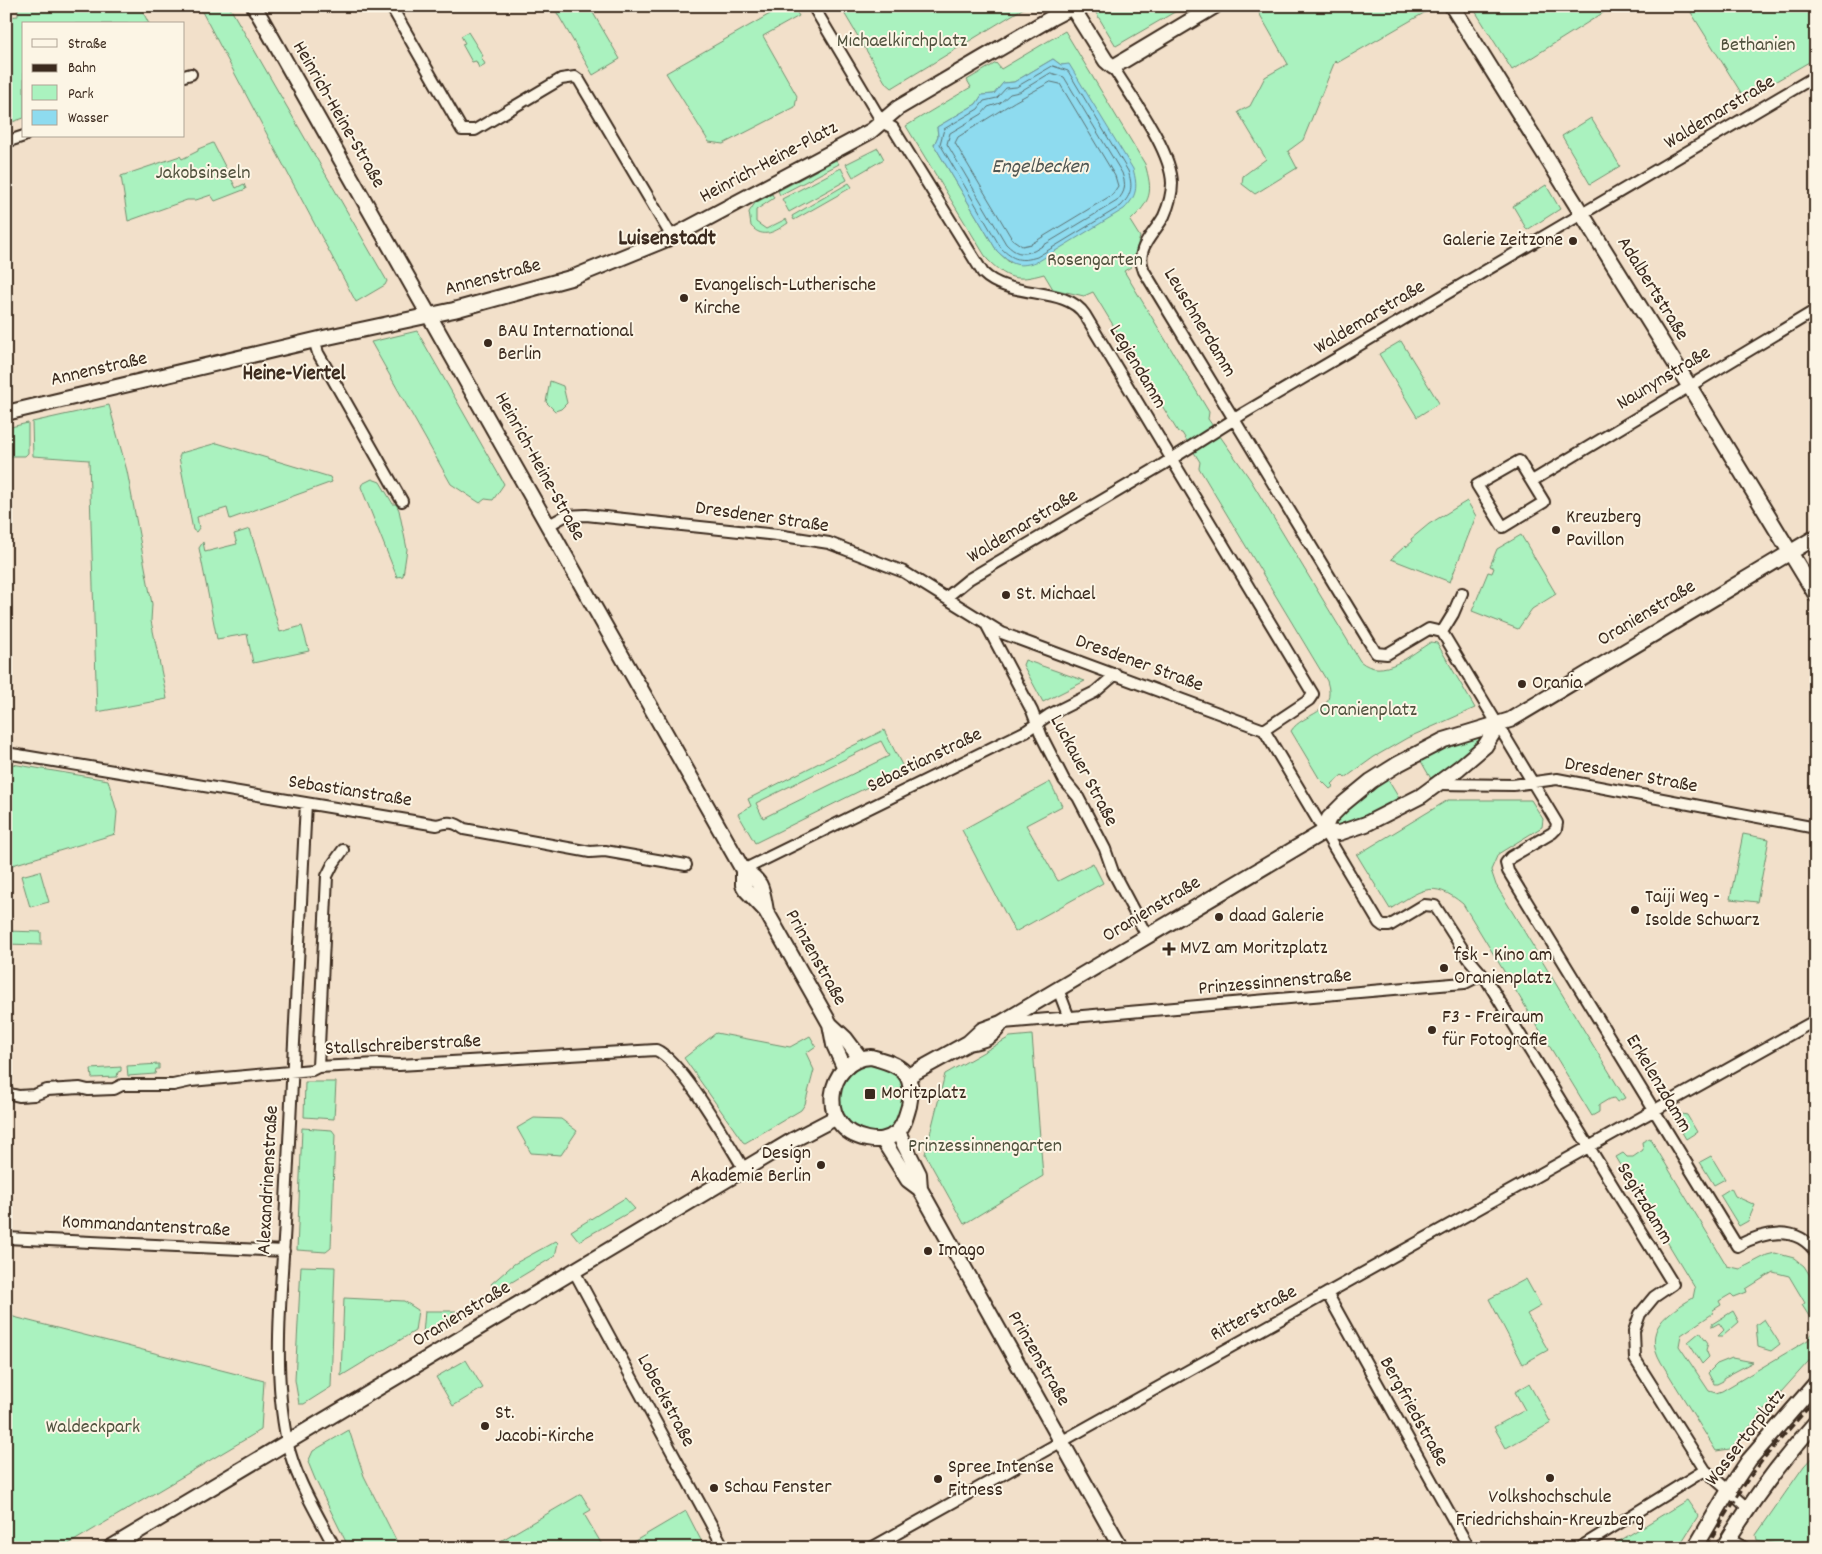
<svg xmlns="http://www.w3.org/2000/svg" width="1822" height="1554" font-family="Dekko,sans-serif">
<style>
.green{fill:#aaf2bf;stroke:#728e6e;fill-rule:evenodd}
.water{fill:#8edbef;stroke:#6d949b}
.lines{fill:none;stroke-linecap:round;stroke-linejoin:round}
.shore{stroke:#5c7172;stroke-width:1}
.street-casing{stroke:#3b2a1e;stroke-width:14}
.secondary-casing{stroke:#3b2a1e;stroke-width:18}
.street{stroke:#fcf5e5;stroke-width:10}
.secondary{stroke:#fcf5e5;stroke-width:14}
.rail{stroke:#3b2a1e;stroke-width:3;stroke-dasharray:8 4;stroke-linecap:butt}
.poi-dot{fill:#3b2a1e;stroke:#fcf5e5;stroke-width:2}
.labels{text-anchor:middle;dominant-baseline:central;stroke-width:4;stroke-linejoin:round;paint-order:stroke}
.park-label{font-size:20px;fill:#51523e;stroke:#fcf5e5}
.street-label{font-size:20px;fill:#3b2a1e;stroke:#fcf5e5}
.poi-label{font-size:20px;fill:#3b2a1e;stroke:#fcf5e5;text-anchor:start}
.water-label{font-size:21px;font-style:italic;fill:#505652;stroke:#fcf5e5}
.neighbourhood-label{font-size:21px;font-weight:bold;fill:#3b2a1e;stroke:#fcf5e5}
.quarter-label{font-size:22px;font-weight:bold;fill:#3b2a1e;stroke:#fcf5e5}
</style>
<rect width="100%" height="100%" fill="#f2e0ca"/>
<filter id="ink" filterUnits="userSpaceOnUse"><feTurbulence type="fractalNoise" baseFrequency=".02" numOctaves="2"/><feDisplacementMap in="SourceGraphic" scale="10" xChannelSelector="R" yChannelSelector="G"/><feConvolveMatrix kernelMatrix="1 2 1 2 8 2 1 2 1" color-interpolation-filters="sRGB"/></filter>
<g filter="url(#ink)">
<!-- green -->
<path class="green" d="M 18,6 L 140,6 L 149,24 L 24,24 L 24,118 L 6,124 L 6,17 L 18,16 Z
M 199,6 L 229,6 L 387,281 L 385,285 L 356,302 Z
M 553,6 L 589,6 L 620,59 L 593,75 Z
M 784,6 L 793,6 L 799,16 L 763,36 L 797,96 L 795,107 L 723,144 L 709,142 L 666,73 Z
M 840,6 L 1027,6 L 892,88 L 885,82 Z
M 1108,6 L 1185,6 L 1116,46 L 1096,13 Z
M 1255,6 L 1436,6 L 1337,63 L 1335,61 L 1303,140 L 1288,151 L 1297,168 L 1255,194 L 1242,184 L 1243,176 L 1266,159 L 1238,112 L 1250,106 L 1265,77 L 1288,64 Z
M 1472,6 L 1614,6 L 1512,70 Z
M 1687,6 L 1816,6 L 1816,58 L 1745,99 Z
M 1065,31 L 1145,164 C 1153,192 1152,200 1130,221 L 1140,237 L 1131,267 L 1124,271 L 1209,412 L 1208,419 L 1250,479 L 1360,661 C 1383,681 1411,654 1431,642 L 1437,643 L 1475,708 L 1407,738 L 1374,757 L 1345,778 L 1342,775 L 1332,784 L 1334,786 L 1330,789 L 1319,778 L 1291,731 C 1303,712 1338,715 1327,681 L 1199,468 L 1200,462 L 1182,433 L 1178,432 L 1093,292 L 1084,296 L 1053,289 L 1044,274 C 1016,282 1007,279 987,259 L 906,126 L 971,87 L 967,80 L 996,63 L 1001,69 ZM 1053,59 L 1061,65 L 1066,65 L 1010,263 L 997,251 L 934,145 L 938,136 L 937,127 L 976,104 L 982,95 L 994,94 L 1003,83 L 1014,82 Z
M 468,32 L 483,56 L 481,57 L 485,64 L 479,68 L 476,61 L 472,62 L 462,44 L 465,43 L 461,36 Z
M 1591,118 L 1620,166 L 1590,184 L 1562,136 Z
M 213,143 L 236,188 L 244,184 L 246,189 L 215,201 L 211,195 L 196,200 L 187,200 L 128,221 L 121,176 L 180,156 L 182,159 L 198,151 L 198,149 Z
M 878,148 L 884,159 L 853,177 L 846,164 Z
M 836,160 L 839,164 L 780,195 L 778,191 Z
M 841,168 L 847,180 L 789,212 L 782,199 Z
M 849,183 L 852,187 L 794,220 L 792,216 Z
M 1546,185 L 1560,209 L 1527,230 L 1513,206 Z
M 772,194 L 774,198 L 756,210 L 756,222 L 766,229 L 786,219 L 788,223 C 776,231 763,240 751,226 L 749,212 L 755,203 Z
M 417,331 L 504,484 L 493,500 L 485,499 L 480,503 L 451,484 L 371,342 Z
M 1401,341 L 1439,403 L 1417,417 L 1379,354 Z
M 550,381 L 563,386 L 567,403 L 561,409 L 555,411 L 546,402 Z
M 109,405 L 127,471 L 152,604 L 151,621 L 167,699 L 97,712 L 89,460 L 33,456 L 32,422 Z
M 28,423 L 28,453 L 25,456 L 6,456 L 6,428 Z
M 217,443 L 330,477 L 332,482 L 230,519 L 227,508 L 197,517 L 199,528 L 196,532 L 193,530 L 179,457 L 181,453 Z
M 372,479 L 380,482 L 393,504 L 396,504 L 399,510 L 407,549 L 403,576 L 397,577 L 361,487 L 362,484 Z
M 1467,501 L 1476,516 L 1450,582 L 1391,559 L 1405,546 L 1406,547 L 1412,542 L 1411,539 L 1429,524 Z
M 250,529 L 280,632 L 302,626 L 309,651 L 253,663 L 247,634 L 217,639 L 199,548 L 203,542 L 205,552 L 237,544 L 234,534 Z
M 1521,535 L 1556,594 L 1532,609 L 1518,629 L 1472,611 L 1488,572 L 1492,573 L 1494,568 L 1490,566 L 1497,549 Z
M 1025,660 L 1085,681 L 1043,702 L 1023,665 Z
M 884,730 L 904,769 L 755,843 L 738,814 L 751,806 L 748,799 ZM 881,741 L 889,756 L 763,818 L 756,803 Z
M 1482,735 L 1483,739 L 1434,784 L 1418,756 Z
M 6,763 L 108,780 L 117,812 L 115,834 L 6,867 Z
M 1385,775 L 1402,803 L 1340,829 L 1333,818 Z
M 1050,782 L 1062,806 L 1026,825 L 1058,881 L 1093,863 L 1103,883 L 1015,932 L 962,830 Z
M 1448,800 L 1531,800 L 1543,819 L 1542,827 L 1498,854 L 1491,870 L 1496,885 L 1625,1098 L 1617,1102 L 1614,1098 L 1609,1099 L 1599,1105 L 1599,1112 L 1592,1116 L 1463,904 C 1432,878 1420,891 1390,909 L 1357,855 Z
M 1743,834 L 1769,839 L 1757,902 L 1730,899 Z
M 40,871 L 49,902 L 30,907 L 21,876 Z
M 6,931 L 41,932 L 41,945 L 6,944 Z
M 716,1033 L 790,1047 L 810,1036 L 816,1046 L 806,1053 L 814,1070 L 805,1104 L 801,1110 L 745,1143 L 743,1142 L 684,1058 Z
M 1032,1035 L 1043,1176 L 964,1224 L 925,1154 L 945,1074 L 1010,1037 Z
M 864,1063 C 875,1065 893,1066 900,1076 C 911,1091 902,1131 881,1134 C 868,1136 856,1128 844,1123 L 838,1102 L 843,1081 L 845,1076 Z
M 159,1064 L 159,1069 L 156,1069 L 155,1074 L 128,1076 L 127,1066 Z
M 121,1067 L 121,1071 L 118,1072 L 117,1077 L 92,1078 L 91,1069 Z
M 305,1082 L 336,1082 L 334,1119 L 304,1117 Z
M 1682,1114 L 1687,1115 L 1697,1132 L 1686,1139 L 1674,1119 Z
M 534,1118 L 561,1119 L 577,1131 L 561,1155 L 531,1153 L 517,1128 Z
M 302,1128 L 332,1130 L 335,1134 L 331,1248 L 326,1252 L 297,1250 Z
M 1650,1138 L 1727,1266 L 1740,1269 L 1767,1255 L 1775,1253 L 1794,1258 L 1804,1266 L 1816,1285 L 1816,1353 L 1730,1449 L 1716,1451 L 1661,1362 C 1642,1329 1667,1313 1693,1298 L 1695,1288 L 1616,1157 L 1623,1153 L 1627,1157 L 1633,1157 L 1643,1150 L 1642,1142 ZM 1773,1272 L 1789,1276 L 1805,1303 L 1802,1305 L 1812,1321 L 1813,1332 L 1808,1340 L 1722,1391 L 1716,1393 L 1709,1391 L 1679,1346 L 1681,1335 L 1712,1314 L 1713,1310 L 1721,1305 L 1719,1301 L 1731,1294 L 1734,1297 L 1747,1292 L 1746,1289 Z
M 1711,1156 L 1725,1179 L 1714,1185 L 1700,1162 Z
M 1731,1188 L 1735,1196 L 1755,1205 L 1748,1221 L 1739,1226 L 1720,1195 Z
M 625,1198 L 635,1209 L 579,1241 L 571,1231 Z
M 556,1241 L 558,1243 L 555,1256 L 497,1291 L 491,1284 L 514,1264 Z
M 301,1266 L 335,1267 L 331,1387 L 304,1404 L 299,1404 L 295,1380 Z
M 1526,1279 L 1541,1306 L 1527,1314 L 1548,1350 L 1523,1364 L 1489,1299 Z
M 344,1298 L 404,1301 L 418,1310 L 415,1331 L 341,1376 Z
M 425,1311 L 456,1311 L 458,1313 L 423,1334 Z
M 1733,1311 L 1739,1322 L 1723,1336 L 1718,1336 L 1724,1330 L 1719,1323 L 1712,1327 L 1712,1324 Z
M 6,1315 L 264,1381 L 261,1430 L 62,1548 L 6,1548 Z
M 1764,1319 L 1780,1344 L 1771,1351 L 1758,1347 L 1756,1325 Z
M 1700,1332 L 1708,1343 L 1706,1350 L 1709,1357 L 1702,1364 L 1688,1342 Z
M 1732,1358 L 1753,1362 L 1723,1378 L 1723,1381 L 1717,1384 L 1714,1384 L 1708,1373 L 1717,1364 Z
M 466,1360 L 483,1388 L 453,1406 L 436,1377 Z
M 1529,1384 L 1551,1423 L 1506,1448 L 1494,1427 L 1525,1410 L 1515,1392 Z
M 349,1430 L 364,1476 L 400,1548 L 349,1548 L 315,1479 L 308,1462 L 313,1451 Z
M 1816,1453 L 1816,1543 L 1781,1545 L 1757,1540 L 1756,1535 L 1804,1466 Z
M 581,1494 L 591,1510 L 584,1514 L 604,1548 L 501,1548 L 497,1543 Z
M 1687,1500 L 1698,1516 L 1678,1548 L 1608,1548 Z
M 686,1511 L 705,1548 L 623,1548 Z"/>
<!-- water -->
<path class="water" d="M 1053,59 L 1061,65 L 1069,64 L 1133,169 C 1138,187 1137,196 1124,209 L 1039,261 C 1018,268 1013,266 997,251 L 934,145 L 938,136 L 937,127 L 976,104 L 982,95 L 994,94 L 1003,83 L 1014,82 Z"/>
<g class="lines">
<!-- shore -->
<path class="shore" d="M 1053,66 L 1068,71 L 1128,171 C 1133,186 1132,194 1121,206 L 1037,257 C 1021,262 1013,260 1001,248 L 940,144 L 944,129 L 978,109 L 984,101 L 997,98 L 1006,88 L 1016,87 Z
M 1051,73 L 1064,77 L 1122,173 C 1126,185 1126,191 1117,201 L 1034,251 C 1021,255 1016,254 1006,244 L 947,144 L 950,133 L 982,114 L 988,107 L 1000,103 L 1010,94 L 1019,92 Z
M 1051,82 L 1060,84 L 1115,176 L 1118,186 L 1112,195 L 1031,244 L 1022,246 L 1012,239 L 955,143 L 958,137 L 1014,102 Z"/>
<defs>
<path id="street" d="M 391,6 L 462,130 L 475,130 L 561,79 L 575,77 L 579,80 L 672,237
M 813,6 L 882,122 L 893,128 L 983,273 C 1010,300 1066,285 1085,315 L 1313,694 L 1309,700 L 1264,730
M 1113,67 C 1131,97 1171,149 1172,183 C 1172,193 1168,207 1164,216 C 1154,235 1134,248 1144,271 L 1376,653 L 1387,654 L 1429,629 L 1442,632 L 1557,823 L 1556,829 L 1552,833 L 1511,857 L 1506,863 L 1508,871 L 1737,1246 C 1763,1232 1797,1224 1816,1253
M 184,76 L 191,74
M 6,142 L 24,136
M 314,340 L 318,353 L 402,501
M 1519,461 L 1544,502 L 1503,527 L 1477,485 Z
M 1532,481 L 1816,310
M 549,525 L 565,516 L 586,515 L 777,535 L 829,543 L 904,572 L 1002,633 L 1264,730
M 947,597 L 969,579 L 1162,465 L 1244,413 L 1816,76
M 986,624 L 1032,711 L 1042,737 L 1064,780 L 1078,797 L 1105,849 L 1113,872 L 1147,936
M 1442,632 L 1453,614 L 1462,593
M 1264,730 L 1379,923 L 1383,926 L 1389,926 L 1424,905 L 1435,906 L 1469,959 L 1486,979 L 1673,1284 L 1654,1297 L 1640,1314 L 1634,1331 L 1635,1359 L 1705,1470 L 1748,1508
M 6,753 L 437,825 C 448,821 455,822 464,829 L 590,852 L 605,851 L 686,865
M 1439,784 L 1513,785 L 1557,779 L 1816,828
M 306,803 C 300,936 293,1069 286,1202 C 283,1279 271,1364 287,1441 C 295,1479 317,1513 335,1548
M 743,870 L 1026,731 L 1049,715 L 1095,692 L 1116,674
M 1058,989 L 1069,1018
M 1003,1023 L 1452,984 L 1465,983 L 1481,975
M 318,1067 L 327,876 L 333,864 L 343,850
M 6,1093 L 19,1096 L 34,1095 L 47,1090 L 80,1088 L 88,1090 L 114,1089 L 122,1085 L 173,1085 L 191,1081 L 312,1070 L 318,1067 L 378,1064 L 399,1065 L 656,1050 C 681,1060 728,1143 744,1169
M 6,1238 L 284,1251
M 574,1271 L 724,1548
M 1327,1293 L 1469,1548
M 1728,1539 L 1745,1548
M 871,1548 L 1816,1020
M 1579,1548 L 1705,1470"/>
<path id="secondary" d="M 254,6 L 743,870 L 743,885 L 746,890 L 766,911 L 830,1024 L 834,1045 L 844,1067
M 1452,6 L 1688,384 L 1816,595
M 1072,7 L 1106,61 L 1113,67 L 1215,6
M 6,413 L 328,337 L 454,310 L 574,277 L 672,237 L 847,144 L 871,131 L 898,108 L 1053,17 L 1074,6
M 1323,832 L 1329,818 L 1343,804 L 1371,781 L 1398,764 L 1444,740 L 1510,720 L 1816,537
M 743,870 C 763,881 762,889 766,911
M 830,1024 L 845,1038 L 860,1058
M 968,1043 C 984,1040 992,1038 1001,1023
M 871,1057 C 901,1065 916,1072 909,1106 C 906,1116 904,1127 896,1133 C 887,1141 878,1141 867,1139 C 815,1129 826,1059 871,1057 Z
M 908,1076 L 968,1043 L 982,1030 L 1001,1023 L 1323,832 L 1339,833 L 1366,824 L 1421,796 L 1459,768 L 1485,746 L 1498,725
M 898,1132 L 919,1174 L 920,1189 L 1121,1548
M 883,1140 L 908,1180 L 920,1189
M 110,1548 L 793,1140 L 835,1118
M 1695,1548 L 1729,1490 L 1749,1460 L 1816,1383
M 1723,1548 C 1750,1503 1781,1461 1816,1422"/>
</defs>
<!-- street casing -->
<use href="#street" class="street-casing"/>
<!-- secondary casing -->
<use href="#secondary" class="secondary-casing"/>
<!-- street -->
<use href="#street" class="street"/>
<!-- secondary -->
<use href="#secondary" class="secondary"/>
<!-- rail -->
<path class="rail" d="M 1706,1548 L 1747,1481 L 1765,1457 L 1816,1399"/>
</g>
</g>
<!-- markers -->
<g class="poi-dot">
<circle cx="1573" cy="241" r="5"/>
<circle cx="684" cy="298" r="5"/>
<circle cx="488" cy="343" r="5"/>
<circle cx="1556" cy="530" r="5"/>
<circle cx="1006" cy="595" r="5"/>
<circle cx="1522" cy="684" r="5"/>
<circle cx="1635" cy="910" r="5"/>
<circle cx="1219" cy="917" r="5"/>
<path d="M1166.5 941.5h5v5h5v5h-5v5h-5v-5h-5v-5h5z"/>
<circle cx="1444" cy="968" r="5"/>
<circle cx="1432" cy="1030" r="5"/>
<rect x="864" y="1088" width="12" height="12" rx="2.5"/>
<circle cx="821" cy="1165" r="5"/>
<circle cx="928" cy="1251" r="5"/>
<circle cx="485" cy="1426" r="5"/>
<circle cx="1550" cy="1478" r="5"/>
<circle cx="938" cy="1479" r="5"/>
<circle cx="714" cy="1488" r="5"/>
</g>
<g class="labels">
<!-- park labels -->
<g class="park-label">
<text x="902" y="42">Michaelkirchplatz</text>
<text x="1758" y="46">Bethanien</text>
<text x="203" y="174">Jakobsinseln</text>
<text x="1095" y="261">Rosengarten</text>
<text x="1368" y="711">Oranienplatz</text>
<text x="985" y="1147">Prinzessinnengarten</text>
<text x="93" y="1428">Waldeckpark</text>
</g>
<!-- street labels -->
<g class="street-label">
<text transform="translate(1720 113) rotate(-31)">Waldemarstraße</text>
<text transform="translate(338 115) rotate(60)">Heinrich-Heine-Straße</text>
<text transform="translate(769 163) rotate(-28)">Heinrich-Heine-Platz</text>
<text transform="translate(493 278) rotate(-15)">Annenstraße</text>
<text transform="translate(1652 289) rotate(58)">Adalbertstraße</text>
<text transform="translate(1370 318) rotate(-31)">Waldemarstraße</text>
<text transform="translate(1199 323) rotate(59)">Leuschnerdamm</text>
<text transform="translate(1137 367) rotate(59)">Legiendamm</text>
<text transform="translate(99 370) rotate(-13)">Annenstraße</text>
<text transform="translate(1664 379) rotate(-31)">Naunynstraße</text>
<text transform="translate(539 467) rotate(61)">Heinrich-Heine-Straße</text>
<text transform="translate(762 518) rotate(8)">Dresdener Straße</text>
<text transform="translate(1023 527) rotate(-31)">Waldemarstraße</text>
<text transform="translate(1647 614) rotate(-31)">Oranienstraße</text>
<text transform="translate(1139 664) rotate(20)">Dresdener Straße</text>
<text transform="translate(925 761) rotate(-26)">Sebastianstraße</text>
<text transform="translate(1083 771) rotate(62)">Luckauer Straße</text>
<text transform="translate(1631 776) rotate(10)">Dresdener Straße</text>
<text transform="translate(350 792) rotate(9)">Sebastianstraße</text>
<text transform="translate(1152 910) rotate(-31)">Oranienstraße</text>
<text transform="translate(815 958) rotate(61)">Prinzenstraße</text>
<text transform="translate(1275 983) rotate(-5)">Prinzessinnenstraße</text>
<text transform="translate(403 1046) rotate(-3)">Stallschreiberstraße</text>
<text transform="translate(1658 1084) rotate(59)">Erkelenzdamm</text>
<text transform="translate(269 1180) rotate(-87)">Alexandrinenstraße</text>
<text transform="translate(1644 1204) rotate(59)">Segitzdamm</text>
<text transform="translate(146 1227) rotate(3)">Kommandantenstraße</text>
<text transform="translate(1254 1314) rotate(-29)">Ritterstraße</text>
<text transform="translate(462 1315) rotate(-31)">Oranienstraße</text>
<text transform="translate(1038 1359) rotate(60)">Prinzenstraße</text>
<text transform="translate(665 1401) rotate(62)">Lobeckstraße</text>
<text transform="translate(1413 1412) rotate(61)">Bergfriedstraße</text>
<text transform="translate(1746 1438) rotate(-52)">Wassertorplatz</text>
</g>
<!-- poi labels -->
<g class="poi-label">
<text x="1563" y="241" text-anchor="end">Galerie Zeitzone</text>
<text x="694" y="286">Evangelisch-Lutherische<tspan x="694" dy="23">Kirche</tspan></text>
<text x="498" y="332">BAU International<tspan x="498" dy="23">Berlin</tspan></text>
<text x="1566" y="518">Kreuzberg<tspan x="1566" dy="23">Pavillon</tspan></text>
<text x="1016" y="595">St. Michael</text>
<text x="1532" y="684">Orania</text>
<text x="1645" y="898">Taiji Weg -<tspan x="1645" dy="23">Isolde Schwarz</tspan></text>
<text x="1229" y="917">daad Galerie</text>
<text x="1180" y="949">MVZ am Moritzplatz</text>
<text x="1454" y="956">fsk - Kino am<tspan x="1454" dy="23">Oranienplatz</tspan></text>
<text x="1442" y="1018">F3 - Freiraum<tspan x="1442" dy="23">für Fotografie</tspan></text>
<text x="881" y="1094">Moritzplatz</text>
<text x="811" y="1154" text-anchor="end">Design<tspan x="811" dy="23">Akademie Berlin</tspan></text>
<text x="938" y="1251">Imago</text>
<text x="495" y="1414">St.<tspan x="495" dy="23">Jacobi-Kirche</tspan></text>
<text x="948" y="1468">Spree Intense<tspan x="948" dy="23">Fitness</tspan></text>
<text x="724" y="1488">Schau Fenster</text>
<text x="1550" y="1498" text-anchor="middle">Volkshochschule<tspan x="1550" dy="23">Friedrichshain-Kreuzberg</tspan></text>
</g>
<!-- water labels -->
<g class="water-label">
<text x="1040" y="168">Engelbecken</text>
</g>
<!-- neighbourhood labels -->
<g class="neighbourhood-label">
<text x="294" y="375">Heine-Viertel</text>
</g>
<!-- quarter labels -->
<g class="quarter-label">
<text x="667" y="239">Luisenstadt</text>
</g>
</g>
<!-- margin -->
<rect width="1822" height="1554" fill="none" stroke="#fcf5e5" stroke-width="25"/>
<rect x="12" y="12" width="1797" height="1529" fill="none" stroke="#3b2a1e" stroke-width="2" filter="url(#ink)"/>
<!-- legend -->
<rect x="22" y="22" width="162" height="115" fill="#fcf5e5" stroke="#afa495"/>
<rect x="32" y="39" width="25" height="8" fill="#fcf5e5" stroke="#afa495"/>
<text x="68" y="48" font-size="15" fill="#3b2a1e">Straße</text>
<rect x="32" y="64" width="25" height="8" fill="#3b2a1e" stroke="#afa495"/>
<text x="68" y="72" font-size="15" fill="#3b2a1e">Bahn</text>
<rect x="32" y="85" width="25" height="15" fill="#aaf2bf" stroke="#afa495"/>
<text x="68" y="98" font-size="15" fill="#3b2a1e">Park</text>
<rect x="32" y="110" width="25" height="15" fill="#8edbef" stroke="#afa495"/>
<text x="68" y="122" font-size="15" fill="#3b2a1e">Wasser</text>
</svg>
